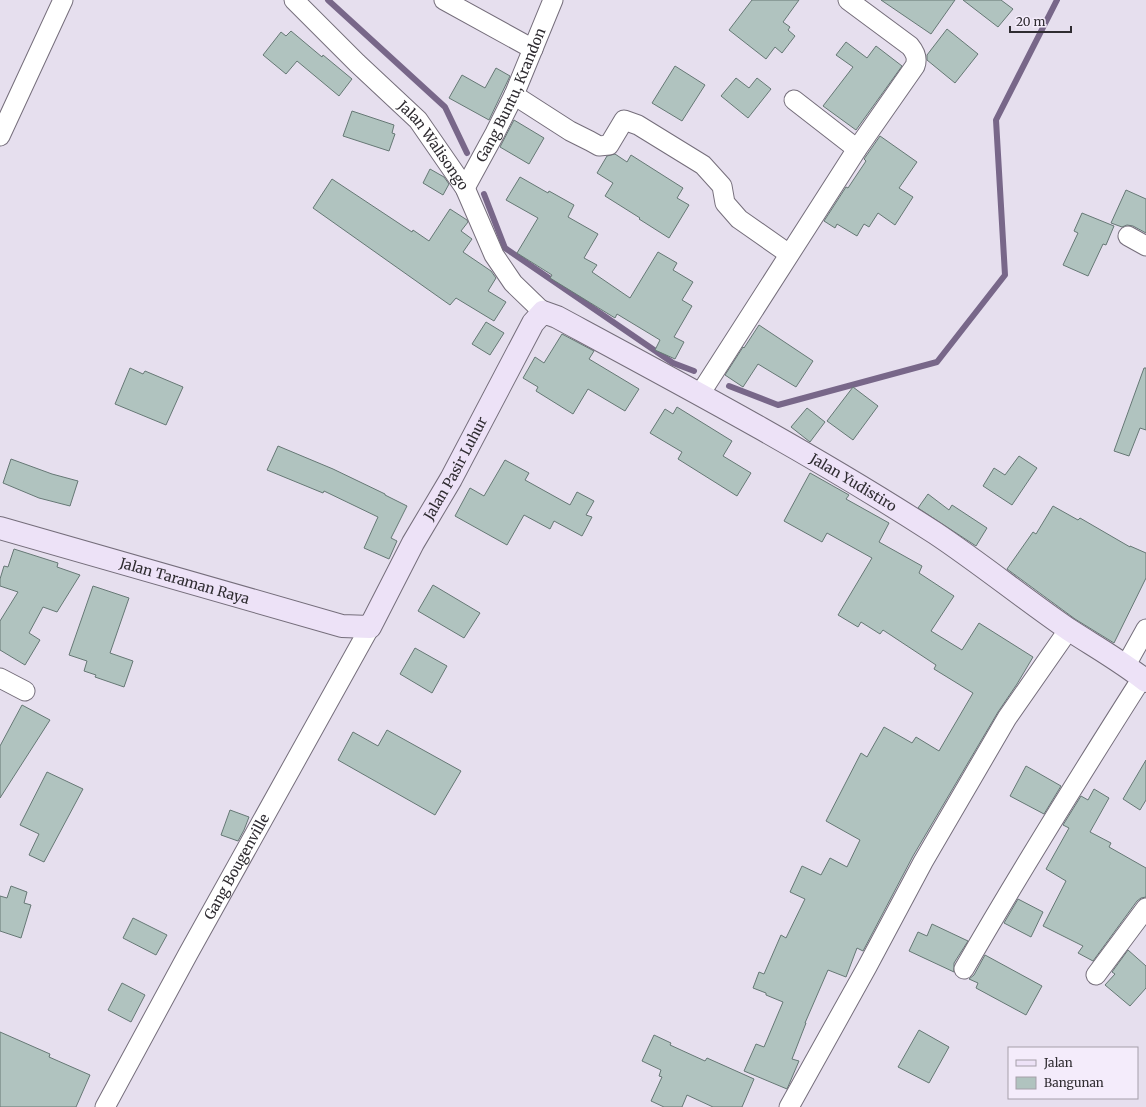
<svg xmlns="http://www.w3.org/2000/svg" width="1146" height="1107" font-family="Merriweather,serif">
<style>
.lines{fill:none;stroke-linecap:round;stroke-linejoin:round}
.stream{stroke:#786789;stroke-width:6}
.building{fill:#b0c3bf;stroke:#667875}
.street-casing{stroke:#756e7b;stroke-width:21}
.secondary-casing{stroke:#756e7b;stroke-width:24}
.street{stroke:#fff;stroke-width:19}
.secondary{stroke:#ede2f7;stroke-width:22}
.labels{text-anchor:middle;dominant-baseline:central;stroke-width:4;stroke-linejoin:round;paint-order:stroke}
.street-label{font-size:14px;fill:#2f2c31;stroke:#f4ecfb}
</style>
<rect width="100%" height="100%" fill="#e6dfee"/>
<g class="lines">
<!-- stream -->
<path class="stream" d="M 328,0 L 445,107 L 467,153
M 484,194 L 505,248 L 673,363 L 694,371
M 729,386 L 778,405 L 937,362 L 1005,275 L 996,120 L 1057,0"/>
</g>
<!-- building -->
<path class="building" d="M 752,0 L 799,0 L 783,22 L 790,27 L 788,30 L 795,36 L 782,53 L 775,47 L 766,59 L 729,30 Z
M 881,0 L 955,0 L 931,34 Z
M 963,0 L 1001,0 L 1013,9 L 998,27 Z
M 947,29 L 978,54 L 955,83 L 927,60 L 927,55 Z
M 291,31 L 322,57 L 323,55 L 352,79 L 339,96 L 297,61 L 286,74 L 263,55 L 281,32 L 286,36 Z
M 846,42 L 867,58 L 876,46 L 902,66 L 856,130 L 823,106 L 853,67 L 836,55 Z
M 675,66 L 705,85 L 682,121 L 652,103 Z
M 496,68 L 510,76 L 489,120 L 449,98 L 462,75 L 485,88 Z
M 736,78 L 749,88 L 757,78 L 771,89 L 748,118 L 721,96 Z
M 352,111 L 394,125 L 392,133 L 395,134 L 389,151 L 343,136 Z
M 514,120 L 544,138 L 529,164 L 500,147 Z
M 880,136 L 917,162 L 899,188 L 913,197 L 895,225 L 878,213 L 869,227 L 864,224 L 857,236 L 837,224 L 835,228 L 824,221 L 846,187 L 848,188 L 866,161 L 864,159 Z
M 615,154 L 627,162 L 631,155 L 683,188 L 677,198 L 689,205 L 669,238 L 639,219 L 640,218 L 605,196 L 613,183 L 597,173 L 607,156 Z
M 430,169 L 444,177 L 449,184 L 443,195 L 423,183 Z
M 520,177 L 548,193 L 549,191 L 574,205 L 568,217 L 598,234 L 584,258 L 597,265 L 592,272 L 630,298 L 658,252 L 677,263 L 673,270 L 693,282 L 682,300 L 692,306 L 674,337 L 684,342 L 675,359 L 655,350 L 660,340 L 617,314 L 615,318 L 550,278 L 552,275 L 517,253 L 538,218 L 506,200 Z
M 332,179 L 412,232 L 413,230 L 429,241 L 450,209 L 467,220 L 468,222 L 461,231 L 472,239 L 463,252 L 491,271 L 496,278 L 488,291 L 506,302 L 494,321 L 456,298 L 450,305 L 313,208 Z
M 1126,190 L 1146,199 L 1146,233 L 1133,226 L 1127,225 L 1122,227 L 1111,223 Z
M 1082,213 L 1114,226 L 1106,245 L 1103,244 L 1088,276 L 1063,265 L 1078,233 L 1074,231 Z
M 486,322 L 504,333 L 490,355 L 472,344 Z
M 759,325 L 813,361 L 796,387 L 758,364 L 743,387 L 725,375 L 743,347 L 744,348 Z
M 562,334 L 594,351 L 589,359 L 639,389 L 625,411 L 588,389 L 573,414 L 536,391 L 538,387 L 523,378 L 535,357 L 544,363 Z
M 130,368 L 143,374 L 145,371 L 183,387 L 166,425 L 115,404 Z
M 1144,368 L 1146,368 L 1146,430 L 1140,428 L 1129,456 L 1114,451 Z
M 853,387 L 878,406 L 853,440 L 827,421 Z
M 677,407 L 732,441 L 723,456 L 751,473 L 737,496 L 678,459 L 682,452 L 650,433 L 665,409 L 673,414 Z
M 807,408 L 825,422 L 810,442 L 791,427 Z
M 278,446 L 333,469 L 385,494 L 385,495 L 407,506 L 391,538 L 397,541 L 389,559 L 364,548 L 378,517 L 324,491 L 323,493 L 267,470 Z
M 1019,456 L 1037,468 L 1012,505 L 983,486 L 994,468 L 1005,475 Z
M 11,459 L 52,474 L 78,481 L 70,506 L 39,498 L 3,483 Z
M 505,460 L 529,473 L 525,480 L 570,505 L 577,492 L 594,501 L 586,515 L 592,517 L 582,536 L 554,521 L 550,529 L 524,515 L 507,545 L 455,516 L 470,488 L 484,496 Z
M 810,473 L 849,495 L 846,499 L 889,523 L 879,542 L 922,566 L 919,573 L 954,596 L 931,631 L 962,650 L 979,623 L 1033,657 L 1017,684 L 998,712 L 913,856 L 863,951 L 857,948 L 846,977 L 828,970 L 805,1023 L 806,1023 L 792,1059 L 799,1061 L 787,1089 L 744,1071 L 756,1044 L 764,1047 L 783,1002 L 766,995 L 766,993 L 753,988 L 759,972 L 764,974 L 781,935 L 786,938 L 805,899 L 790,892 L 802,866 L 821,875 L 830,858 L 847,867 L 860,840 L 826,821 L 861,753 L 867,757 L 884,727 L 912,743 L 916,737 L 939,751 L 973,693 L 934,669 L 936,665 L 883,630 L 880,634 L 861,622 L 858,627 L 838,615 L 872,558 L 827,533 L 822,542 L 784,521 Z
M 928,494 L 949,510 L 952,505 L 987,528 L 976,546 L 918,508 Z
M 1053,506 L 1078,520 L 1080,518 L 1130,547 L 1130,546 L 1146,553 L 1146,578 L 1114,643 L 1075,619 L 1007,569 L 1033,532 L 1036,534 Z
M 14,549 L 58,563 L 57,567 L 80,575 L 57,612 L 43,607 L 29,633 L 40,640 L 25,665 L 0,650 L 0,621 L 18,592 L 0,586 L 0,579 L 4,566 L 8,567 Z
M 433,585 L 480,613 L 464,638 L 418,611 Z
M 93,586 L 129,598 L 110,653 L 133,661 L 124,687 L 95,677 L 96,675 L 84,671 L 87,661 L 69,655 Z
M 415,648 L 447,666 L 432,693 L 400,674 Z
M 22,705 L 50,720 L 0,798 L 0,746 Z
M 387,730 L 461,771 L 435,815 L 338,760 L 353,732 L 378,746 Z
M 1146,760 L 1146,800 L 1140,810 L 1123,799 Z
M 1026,766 L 1061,786 L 1044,814 L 1010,796 Z
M 47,772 L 83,789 L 44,862 L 29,855 L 39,834 L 20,825 Z
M 1094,789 L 1109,798 L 1090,832 L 1111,843 L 1109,847 L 1146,868 L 1146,897 L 1141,898 L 1137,901 L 1093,961 L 1078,953 L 1083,946 L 1043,926 L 1066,881 L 1046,869 L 1069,828 L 1063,825 L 1081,796 L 1088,800 Z
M 230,810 L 249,817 L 244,830 L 238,841 L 221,835 Z
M 11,886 L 27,892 L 24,903 L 31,905 L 21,938 L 0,931 L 0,896 L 7,898 Z
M 1018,899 L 1043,912 L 1031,937 L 1004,923 Z
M 133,918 L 167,935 L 156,955 L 123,938 Z
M 932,924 L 968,941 L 954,963 L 954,972 L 909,951 L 918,932 L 927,936 Z
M 1128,950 L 1146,966 L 1146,988 L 1130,1006 L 1105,985 L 1115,974 L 1112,972 Z
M 985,955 L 1042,986 L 1026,1015 L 976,988 L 978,983 L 969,979 L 974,975 Z
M 122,983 L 145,995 L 131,1022 L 108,1010 Z
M 919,1030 L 949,1047 L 929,1083 L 898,1067 Z
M 0,1032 L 50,1054 L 49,1057 L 90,1075 L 76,1107 L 0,1107 Z
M 654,1035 L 671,1043 L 670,1045 L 705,1061 L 707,1058 L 754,1079 L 742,1107 L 713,1107 L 687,1095 L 682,1107 L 664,1107 L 651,1101 L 662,1077 L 659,1076 L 661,1070 L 642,1061 Z"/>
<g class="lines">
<defs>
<g id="street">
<path id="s1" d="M 294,0 L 357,63 L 418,120 L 465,188 L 494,255 L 513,283 L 543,312"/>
<path d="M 444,0 L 533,49"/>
<path d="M 514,95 L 570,131 L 590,141 L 599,146 L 609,145 L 624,120 L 638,125 L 703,165 L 722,186 L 725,203 L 739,219 L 789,254"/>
<path d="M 794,100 L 857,149"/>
<path d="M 0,136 L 63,0"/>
<path id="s2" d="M 465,188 L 495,133 L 514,95 L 553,0"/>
<path d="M 1128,236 L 1146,246"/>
<path d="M 700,394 L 857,149 L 915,66 C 918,58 915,52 910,46 L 848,0"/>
<path d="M 1126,665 L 1146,629"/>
<path d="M 0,678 L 25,691"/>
<path d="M 964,969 C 1021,870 1081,774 1142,678"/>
<path d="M 1096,975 L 1146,908"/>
<path id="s3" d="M 105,1107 L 188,954 L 370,627"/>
<path d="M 789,1107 L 867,967 L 923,862 L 1007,718 L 1069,629"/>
</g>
<g id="secondary">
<path id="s4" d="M 0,528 L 342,626 L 370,627 L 413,543 L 451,479 L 533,323 L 543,312 L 557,317 C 685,386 813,454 935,533 C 980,563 1023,598 1068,629 C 1094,646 1121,661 1146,681"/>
</g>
</defs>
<!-- street casing -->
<use href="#street" class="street-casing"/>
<!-- secondary casing -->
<use href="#secondary" class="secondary-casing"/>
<!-- street -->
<use href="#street" class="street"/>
<!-- secondary -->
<use href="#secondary" class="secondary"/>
</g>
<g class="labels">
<!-- street labels -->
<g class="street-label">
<text stroke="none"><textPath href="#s2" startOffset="104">Gang Buntu, Krandon</textPath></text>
<text stroke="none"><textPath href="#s1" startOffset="202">Jalan Walisongo</textPath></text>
<text stroke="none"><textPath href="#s4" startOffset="564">Jalan Pasir Luhur</textPath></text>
<text stroke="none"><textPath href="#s4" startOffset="1098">Jalan Yudistiro</textPath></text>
<text stroke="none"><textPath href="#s4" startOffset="192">Jalan Taraman Raya</textPath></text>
<text stroke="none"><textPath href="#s3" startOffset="274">Gang Bougenville</textPath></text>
</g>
</g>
<!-- legend -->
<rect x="1008" y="1047" width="130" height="52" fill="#f4ecfb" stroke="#a59faa"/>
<rect x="1016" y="1060" width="20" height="6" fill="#ede2f7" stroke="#a59faa"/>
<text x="1044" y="1067" font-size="12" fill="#2f2c31">Jalan</text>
<rect x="1016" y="1077" width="20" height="12" fill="#b0c3bf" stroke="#a59faa"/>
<text x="1044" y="1087" font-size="12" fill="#2f2c31">Bangunan</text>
<!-- scale -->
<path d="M1010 26v6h61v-6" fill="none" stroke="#2f2c31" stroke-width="2"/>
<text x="1016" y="26" font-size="12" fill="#2f2c31" stroke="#f4ecfb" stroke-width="3" paint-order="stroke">20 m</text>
</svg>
